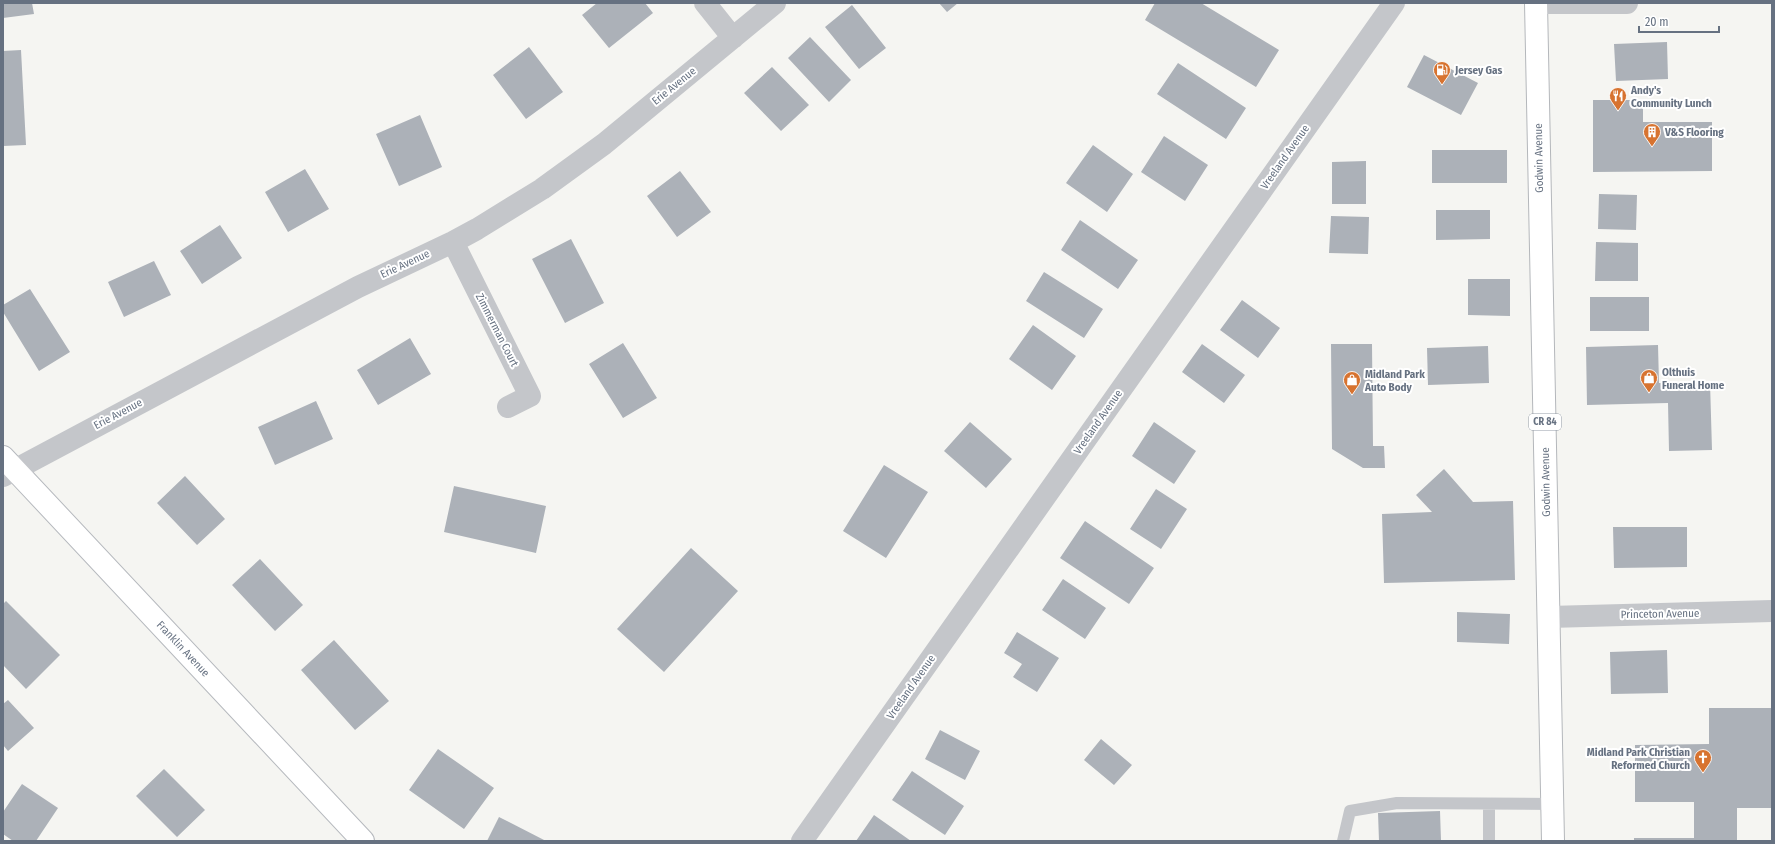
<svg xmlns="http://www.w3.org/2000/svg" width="1775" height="844" font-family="'Fira Sans Condensed',sans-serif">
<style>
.building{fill:#acb1b8}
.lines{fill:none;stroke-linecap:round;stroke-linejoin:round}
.secondary-casing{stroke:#b6b9be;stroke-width:24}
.primary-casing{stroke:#b4b7bb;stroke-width:24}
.lane{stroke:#c4c6ca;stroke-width:12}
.street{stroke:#c4c6ca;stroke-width:22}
.secondary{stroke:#fff;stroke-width:22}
.primary{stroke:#fff;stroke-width:22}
.labels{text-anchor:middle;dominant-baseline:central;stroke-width:4;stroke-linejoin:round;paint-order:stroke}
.shield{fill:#fff;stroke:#949ca7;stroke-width:1}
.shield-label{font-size:10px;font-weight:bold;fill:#667181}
.poi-label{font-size:11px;font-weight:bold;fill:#667181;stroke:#fff;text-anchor:start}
.street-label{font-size:11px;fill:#667181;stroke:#fff}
</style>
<rect width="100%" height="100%" fill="#f5f5f2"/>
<!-- building -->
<path class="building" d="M 3,3 L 32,3 L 34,14 L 3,18 Z
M 597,3 L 645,3 L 653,13 L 609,48 L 582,15 Z
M 939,3 L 958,3 L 947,12 Z
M 1155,3 L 1201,3 L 1279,50 L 1256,87 L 1145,20 Z
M 852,5 L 886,48 L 859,69 L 825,27 Z
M 810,37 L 851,80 L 829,102 L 788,58 Z
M 1667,42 L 1668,79 L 1616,81 L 1614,44 Z
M 529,47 L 563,92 L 526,119 L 493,75 Z
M 21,50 L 26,145 L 3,146 L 3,51 Z
M 1424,55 L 1478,83 L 1461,115 L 1407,87 Z
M 1178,63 L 1246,108 L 1226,139 L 1157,94 Z
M 772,67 L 809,105 L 781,131 L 744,93 Z
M 1593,100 L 1643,100 L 1643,122 L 1712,122 L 1712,171 L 1593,172 Z
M 420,115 L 442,167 L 399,186 L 376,134 Z
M 1164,136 L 1208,165 L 1185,201 L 1141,172 Z
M 1093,145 L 1133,174 L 1107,212 L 1066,183 Z
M 1432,150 L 1507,150 L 1507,183 L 1432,183 Z
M 1366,161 L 1366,204 L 1332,204 L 1332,162 Z
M 305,169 L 329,209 L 288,232 L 265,192 Z
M 680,171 L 711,212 L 677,237 L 647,196 Z
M 1599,194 L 1637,195 L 1636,230 L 1598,229 Z
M 1436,210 L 1490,210 L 1490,239 L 1436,240 Z
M 1331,216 L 1369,217 L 1368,254 L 1329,253 Z
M 1080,220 L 1138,260 L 1118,289 L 1061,250 Z
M 220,225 L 242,258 L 202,284 L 180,251 Z
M 571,239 L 604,303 L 565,323 L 532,259 Z
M 1596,242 L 1638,243 L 1638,281 L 1595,281 Z
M 154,261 L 171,295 L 124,317 L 108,282 Z
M 1044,272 L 1103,309 L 1084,338 L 1026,301 Z
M 1468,279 L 1510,279 L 1510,316 L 1468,315 Z
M 30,289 L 70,352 L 39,371 L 3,312 L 3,305 Z
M 1590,297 L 1649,297 L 1649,331 L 1590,331 Z
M 1242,300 L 1280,328 L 1258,358 L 1220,330 Z
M 1033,325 L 1076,356 L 1052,390 L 1009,359 Z
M 410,338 L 431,374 L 378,405 L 357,370 Z
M 623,343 L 657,398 L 623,418 L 589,364 Z
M 1202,344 L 1245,375 L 1224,403 L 1182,372 Z
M 1331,344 L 1372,344 L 1373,446 L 1384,446 L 1385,468 L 1363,468 L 1332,449 Z
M 1658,345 L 1659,383 L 1710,382 L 1712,450 L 1669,451 L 1668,403 L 1587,405 L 1586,347 Z
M 1488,346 L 1489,383 L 1428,385 L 1427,348 Z
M 316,401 L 333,439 L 275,465 L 258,427 Z
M 970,422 L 1012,459 L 986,488 L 944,451 Z
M 1154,422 L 1196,451 L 1174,484 L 1132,456 Z
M 884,465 L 928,492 L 886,558 L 843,531 Z
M 1444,469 L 1473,502 L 1513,501 L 1515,580 L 1384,583 L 1382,514 L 1432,512 L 1416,495 Z
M 185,476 L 225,519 L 197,545 L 157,503 Z
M 454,486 L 546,506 L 536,553 L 444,532 Z
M 1156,489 L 1187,509 L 1161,549 L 1130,529 Z
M 1085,521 L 1154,568 L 1129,604 L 1060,558 Z
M 1613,527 L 1687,527 L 1687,567 L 1614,568 Z
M 691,548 L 738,591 L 664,672 L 617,629 Z
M 260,559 L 303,605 L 275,631 L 232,585 Z
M 1063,579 L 1106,608 L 1085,639 L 1042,610 Z
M 6,601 L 60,655 L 26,689 L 3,665 L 3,604 Z
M 1457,612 L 1510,614 L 1509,644 L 1457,642 Z
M 1017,632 L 1059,658 L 1037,692 L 1013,677 L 1022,664 L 1004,653 Z
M 334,640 L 389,701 L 355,730 L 301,670 Z
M 1667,650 L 1668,693 L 1611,694 L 1610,652 Z
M 8,700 L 34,728 L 8,751 L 3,745 L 3,704 Z
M 1709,708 L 1772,708 L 1772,808 L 1737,808 L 1737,841 L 1634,841 L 1634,838 L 1694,838 L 1694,802 L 1635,802 L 1635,745 L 1709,744 Z
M 940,730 L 980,751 L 965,780 L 925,759 Z
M 1101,739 L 1132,765 L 1114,785 L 1084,760 Z
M 438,749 L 494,788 L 464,829 L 409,790 Z
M 164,769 L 205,810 L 177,837 L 136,796 Z
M 912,771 L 964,806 L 945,835 L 892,800 Z
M 22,784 L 58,808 L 36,841 L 13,841 L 3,834 L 3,812 Z
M 1440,811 L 1441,841 L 1379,841 L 1378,813 Z
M 874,815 L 911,841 L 856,841 Z
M 499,817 L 546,841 L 487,841 Z"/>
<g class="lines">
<defs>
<path id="secondary" d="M 3,457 L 363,841"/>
<path id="primary" d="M 1536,3 L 1553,841"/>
</defs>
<!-- secondary casing -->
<use href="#secondary" class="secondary-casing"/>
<!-- primary casing -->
<use href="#primary" class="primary-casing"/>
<!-- lane -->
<path class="lane" d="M 1489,804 L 1489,841
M 1343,841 L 1350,811 L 1397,803 L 1554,804"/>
<!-- street -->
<path class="street" d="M 705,3 L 733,38
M 1536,3 L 1627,3
M 453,242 L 530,396 L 508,407
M 3,476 L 358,287 L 453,242 L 477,229 L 542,189 L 604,144 L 775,3
M 1549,617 L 1772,611
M 802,841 L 1394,3"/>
<!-- secondary -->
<use href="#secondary" class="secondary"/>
<!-- primary -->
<use href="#primary" class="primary"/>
</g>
<!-- icons -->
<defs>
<symbol id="fuel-pin" viewBox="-11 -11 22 30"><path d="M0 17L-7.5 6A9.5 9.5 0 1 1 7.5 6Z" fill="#d77330" stroke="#fff"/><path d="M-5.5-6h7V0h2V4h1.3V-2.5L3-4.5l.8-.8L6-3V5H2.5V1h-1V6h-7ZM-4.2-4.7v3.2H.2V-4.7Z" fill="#fff"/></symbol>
<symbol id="restaurant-pin" viewBox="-11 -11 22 30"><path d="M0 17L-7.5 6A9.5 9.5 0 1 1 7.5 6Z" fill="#d77330" stroke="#fff"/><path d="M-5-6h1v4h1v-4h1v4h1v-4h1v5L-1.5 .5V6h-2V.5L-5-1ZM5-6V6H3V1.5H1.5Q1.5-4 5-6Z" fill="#fff"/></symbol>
<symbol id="building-pin" viewBox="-11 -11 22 30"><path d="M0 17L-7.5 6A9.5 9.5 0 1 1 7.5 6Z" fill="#d77330" stroke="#fff"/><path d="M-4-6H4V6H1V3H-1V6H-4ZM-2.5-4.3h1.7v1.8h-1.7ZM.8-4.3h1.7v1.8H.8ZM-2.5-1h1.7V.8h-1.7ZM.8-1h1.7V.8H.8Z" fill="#fff"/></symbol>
<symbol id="shop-pin" viewBox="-11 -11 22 30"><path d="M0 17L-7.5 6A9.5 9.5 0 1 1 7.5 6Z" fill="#d77330" stroke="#fff"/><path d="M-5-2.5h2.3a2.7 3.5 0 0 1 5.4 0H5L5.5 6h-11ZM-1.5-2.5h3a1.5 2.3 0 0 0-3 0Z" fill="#fff"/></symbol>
<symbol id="church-pin" viewBox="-11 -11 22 30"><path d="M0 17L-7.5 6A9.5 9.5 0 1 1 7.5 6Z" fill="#d77330" stroke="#fff"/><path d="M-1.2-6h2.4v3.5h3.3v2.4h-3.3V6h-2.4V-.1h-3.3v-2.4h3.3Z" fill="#fff"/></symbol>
</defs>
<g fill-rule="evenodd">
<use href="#fuel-pin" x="1432" y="60" width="20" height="27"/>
<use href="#restaurant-pin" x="1608" y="86" width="20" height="27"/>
<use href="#building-pin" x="1642" y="122" width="20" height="27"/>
<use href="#shop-pin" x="1639" y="368" width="20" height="27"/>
<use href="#shop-pin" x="1342" y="370" width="20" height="27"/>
<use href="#church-pin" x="1693" y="748" width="20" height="27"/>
</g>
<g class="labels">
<!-- shield labels -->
<rect class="shield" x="1529" y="414" width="32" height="16" rx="3"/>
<g class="shield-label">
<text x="1545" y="422">CR 84</text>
</g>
<!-- poi labels -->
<g class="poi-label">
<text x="1455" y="70">Jersey Gas</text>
<text x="1631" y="90">Andy's<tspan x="1631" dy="13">Community Lunch</tspan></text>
<text x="1665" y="132">V&amp;S Flooring</text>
<text x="1662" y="372">Olthuis<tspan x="1662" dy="13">Funeral Home</tspan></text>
<text x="1365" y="374">Midland Park<tspan x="1365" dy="13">Auto Body</tspan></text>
<text x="1690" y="752" text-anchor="end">Midland Park Christian<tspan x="1690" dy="13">Reformed Church</tspan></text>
</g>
<!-- street labels -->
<g class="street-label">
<text transform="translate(674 86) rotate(-39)">Erie Avenue</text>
<text transform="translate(1285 157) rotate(-55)">Vreeland Avenue</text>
<text transform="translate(1539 158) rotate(-91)">Godwin Avenue</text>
<text transform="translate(405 264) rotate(-25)">Erie Avenue</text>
<text transform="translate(497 330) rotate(63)">Zimmerman Court</text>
<text transform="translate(118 414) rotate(-28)">Erie Avenue</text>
<text transform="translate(1098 422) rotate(-55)">Vreeland Avenue</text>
<text transform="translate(1546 482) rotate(-91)">Godwin Avenue</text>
<text transform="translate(1660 614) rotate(-1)">Princeton Avenue</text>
<text transform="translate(183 649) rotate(47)">Franklin Avenue</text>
<text transform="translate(911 687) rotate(-55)">Vreeland Avenue</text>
</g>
</g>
<!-- border -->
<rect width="1775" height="844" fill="none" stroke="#667181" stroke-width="8"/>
<!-- scale -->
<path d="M1639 26v6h80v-6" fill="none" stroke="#667181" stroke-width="2"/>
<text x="1645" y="26" font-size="12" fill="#667181" stroke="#ffffff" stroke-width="3" paint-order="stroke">20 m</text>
</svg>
